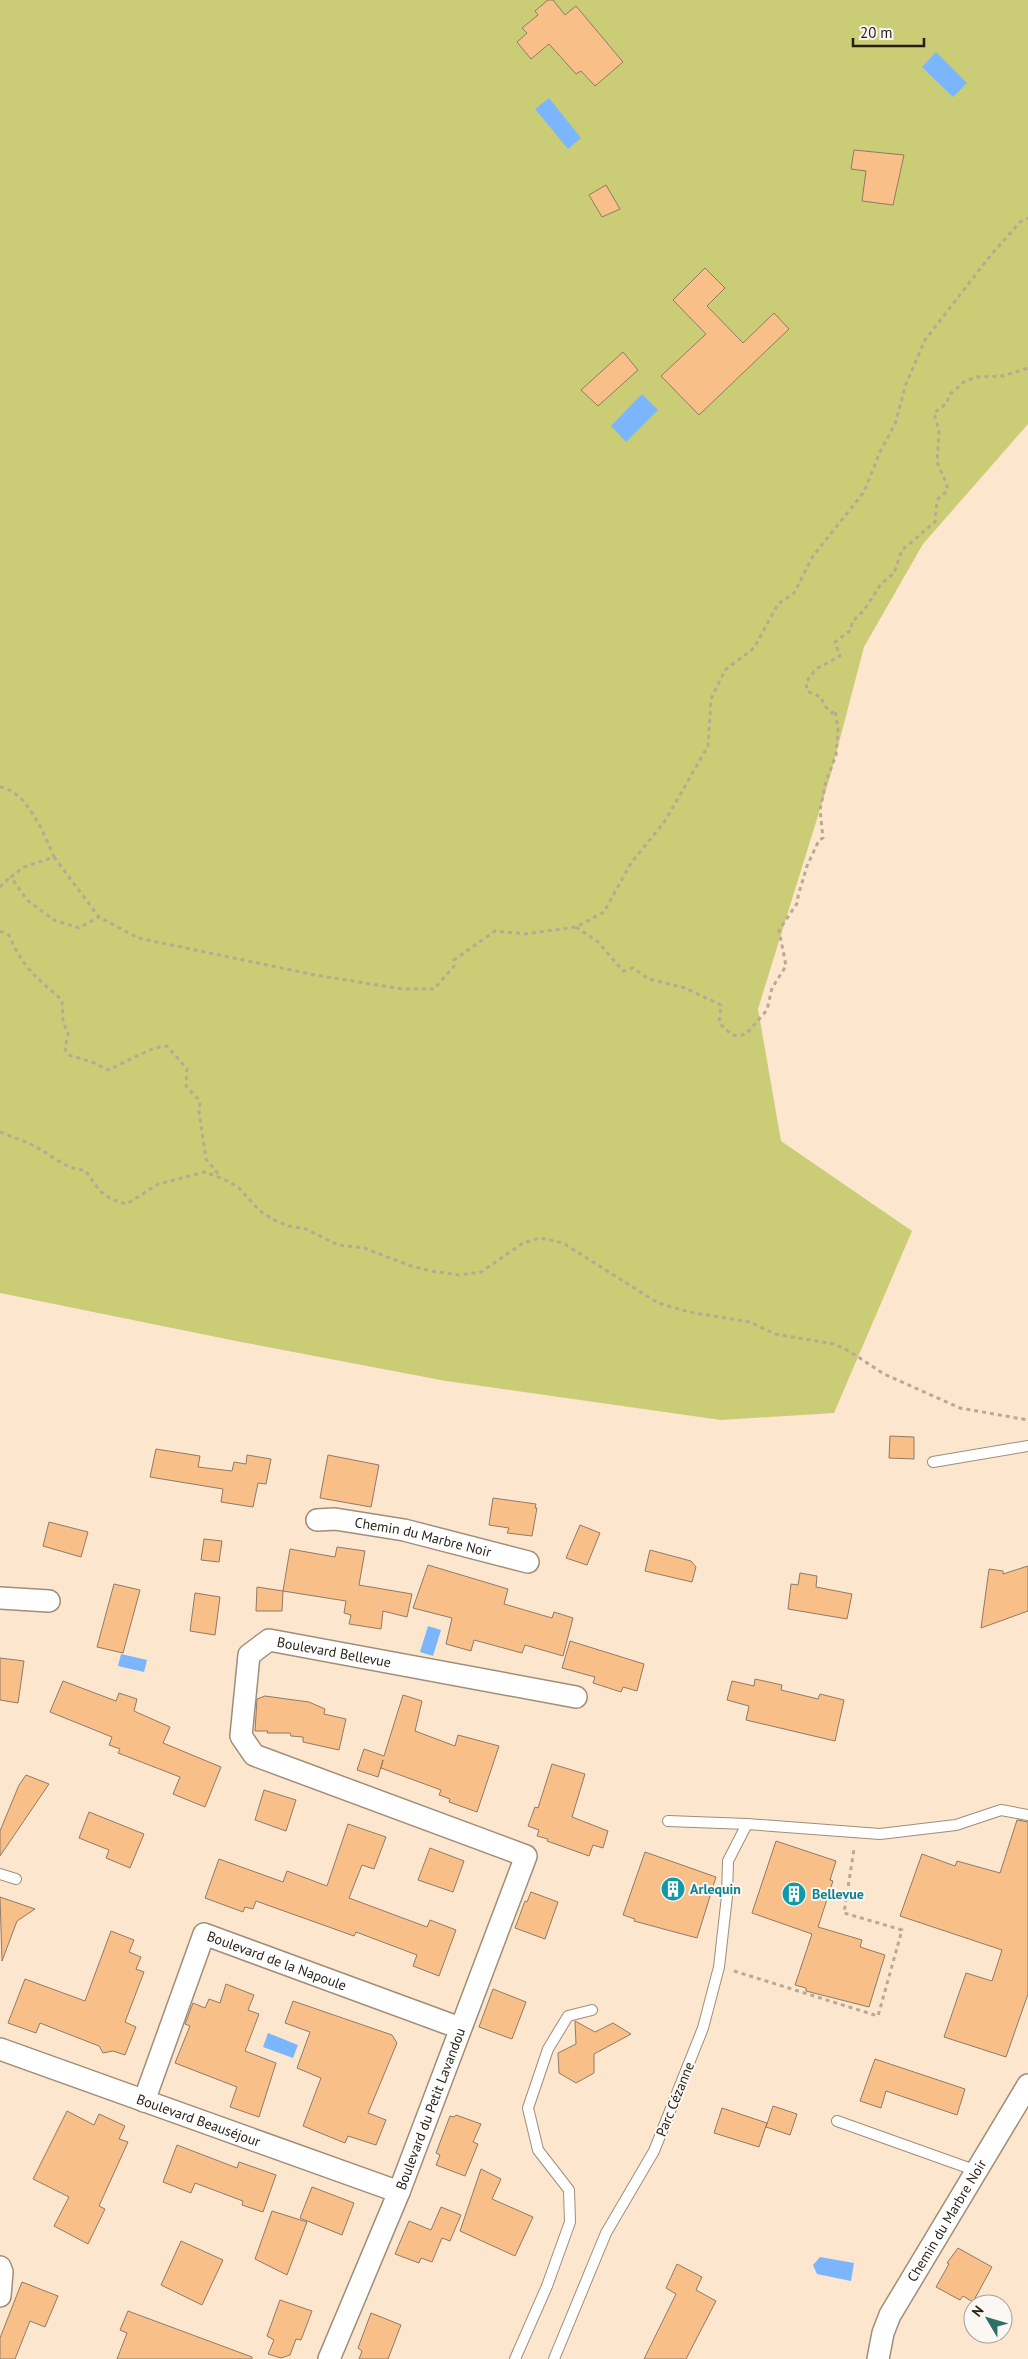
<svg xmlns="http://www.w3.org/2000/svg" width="1028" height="2359" font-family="'PT Sans',sans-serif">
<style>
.green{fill:#cacd75}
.water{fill:#7bb6fc}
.building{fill:#f8bf89;stroke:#917a66}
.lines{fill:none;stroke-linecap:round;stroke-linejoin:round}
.lane-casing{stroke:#a28d77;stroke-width:12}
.street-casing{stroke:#a28d77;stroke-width:24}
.path{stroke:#baa894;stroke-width:3;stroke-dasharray:4 4;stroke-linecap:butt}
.lane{stroke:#fff;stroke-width:10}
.street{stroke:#fff;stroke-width:21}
.labels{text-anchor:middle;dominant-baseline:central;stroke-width:4;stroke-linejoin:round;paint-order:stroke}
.street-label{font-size:14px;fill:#261e15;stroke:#fbf7f2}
.culture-label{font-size:14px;font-weight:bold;fill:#0d838f;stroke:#fbf7f2;text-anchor:start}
</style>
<rect width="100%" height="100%" fill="#fde6ce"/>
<!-- green -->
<path class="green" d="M 0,0 L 1028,0 L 1028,424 L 923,544 L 864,647 L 830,777 L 758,1009 L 781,1141 L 912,1231 L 834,1413 L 721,1420 L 446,1381 L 241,1342 L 0,1293 Z"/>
<!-- water -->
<path class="water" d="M 936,52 L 967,83 L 953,97 L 922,67 Z
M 549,98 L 581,138 L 568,149 L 535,109 Z
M 642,394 L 658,410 L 626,442 L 611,426 Z
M 428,1626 L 441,1630 L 433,1656 L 420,1652 Z
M 121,1654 L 147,1660 L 144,1672 L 118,1666 Z
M 268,2033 L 298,2045 L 293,2058 L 263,2047 Z
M 820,2257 L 854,2263 L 851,2281 L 817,2274 L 813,2265 Z"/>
<!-- building -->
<path class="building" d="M 548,0 L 553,0 L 565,15 L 576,6 L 623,62 L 595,86 L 581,71 L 576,74 L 549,44 L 531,59 L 517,42 L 527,33 L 522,28 L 538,15 L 535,11 Z
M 854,150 L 904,155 L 893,205 L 862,201 L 866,171 L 851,169 Z
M 606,185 L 620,209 L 602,217 L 589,195 Z
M 705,268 L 725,288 L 707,306 L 743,343 L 774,313 L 789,329 L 699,415 L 661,376 L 706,334 L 673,300 Z
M 623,352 L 638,370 L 598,406 L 581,390 Z
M 890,1436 L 914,1437 L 914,1459 L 889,1458 Z
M 156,1449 L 200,1456 L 198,1467 L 232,1471 L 234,1462 L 246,1464 L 247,1455 L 271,1459 L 266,1484 L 258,1483 L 253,1507 L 221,1502 L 223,1489 L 150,1477 Z
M 328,1455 L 379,1465 L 371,1507 L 320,1498 Z
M 493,1498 L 536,1504 L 535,1508 L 537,1508 L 532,1536 L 507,1533 L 509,1528 L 489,1525 Z
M 49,1522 L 88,1532 L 81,1557 L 43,1546 Z
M 580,1525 L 600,1533 L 587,1565 L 566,1558 Z
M 204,1539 L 222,1541 L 219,1562 L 201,1560 Z
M 337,1547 L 365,1551 L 359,1585 L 412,1594 L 407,1617 L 383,1611 L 381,1629 L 349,1624 L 351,1615 L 344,1613 L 346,1601 L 283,1591 L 282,1611 L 256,1611 L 257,1587 L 283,1591 L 290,1549 L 335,1557 Z
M 650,1550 L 691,1561 L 696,1567 L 692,1582 L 645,1571 Z
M 428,1565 L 508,1589 L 504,1604 L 552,1618 L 554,1612 L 573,1618 L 563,1656 L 525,1645 L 522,1653 L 474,1640 L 471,1651 L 446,1644 L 452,1618 L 413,1608 Z
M 1028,1566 L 1028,1611 L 981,1628 L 989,1569 L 1003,1571 L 1003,1574 Z
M 800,1573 L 817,1576 L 816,1587 L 852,1594 L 847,1619 L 788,1609 L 791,1584 L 798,1585 Z
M 114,1584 L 140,1590 L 123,1653 L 97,1647 Z
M 195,1593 L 220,1597 L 215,1635 L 190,1631 Z
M 570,1641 L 644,1664 L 637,1691 L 623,1687 L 621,1692 L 593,1683 L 595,1677 L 562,1668 Z
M 0,1658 L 24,1661 L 18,1703 L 0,1700 Z
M 755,1679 L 782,1685 L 781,1690 L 818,1699 L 820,1694 L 844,1700 L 835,1741 L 746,1720 L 749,1706 L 727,1700 L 732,1681 L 754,1686 Z
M 63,1681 L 116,1701 L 119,1693 L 137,1699 L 134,1711 L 170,1727 L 163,1743 L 221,1767 L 205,1807 L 173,1794 L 180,1777 L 118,1753 L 120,1749 L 109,1745 L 112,1737 L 50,1712 Z
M 403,1695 L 422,1701 L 415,1731 L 455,1746 L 458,1735 L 499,1746 L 477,1812 L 449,1802 L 450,1799 L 439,1795 L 441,1790 L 381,1768 L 383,1760 L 378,1777 L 357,1770 L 364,1749 L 384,1756 Z
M 265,1696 L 309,1702 L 325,1709 L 324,1714 L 346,1719 L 339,1750 L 303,1742 L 303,1737 L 291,1736 L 290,1733 L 267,1733 L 268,1731 L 255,1731 L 257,1699 Z
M 552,1764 L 585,1774 L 572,1817 L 608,1831 L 603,1848 L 593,1845 L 589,1856 L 547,1841 L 548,1839 L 537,1836 L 539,1830 L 528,1826 L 535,1807 L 538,1808 Z
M 26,1775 L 49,1784 L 0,1856 L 0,1831 L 19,1785 Z
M 264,1790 L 296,1800 L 286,1831 L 255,1820 Z
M 89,1812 L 144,1834 L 130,1868 L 106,1858 L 109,1850 L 79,1838 Z
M 1017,1820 L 1028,1822 L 1028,1994 L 1006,2057 L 944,2037 L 966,1973 L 992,1981 L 1002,1950 L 900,1916 L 922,1854 L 955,1866 L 957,1861 L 1000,1873 Z
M 348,1824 L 386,1837 L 374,1869 L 362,1865 L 349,1898 L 427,1927 L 430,1920 L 456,1930 L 439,1976 L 413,1966 L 417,1955 L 356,1932 L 354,1936 L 256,1901 L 253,1909 L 245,1907 L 243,1912 L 205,1898 L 219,1859 L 283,1882 L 287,1871 L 327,1886 Z
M 776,1841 L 836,1861 L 830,1880 L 833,1881 L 818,1927 L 862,1940 L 860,1947 L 885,1955 L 869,2007 L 806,1991 L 806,1988 L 795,1985 L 812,1934 L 752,1913 Z
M 430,1848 L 464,1861 L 453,1892 L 418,1880 Z
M 645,1852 L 716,1877 L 697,1938 L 634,1921 L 635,1919 L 623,1915 Z
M 531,1892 L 558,1902 L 545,1939 L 515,1928 L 525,1901 L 527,1902 Z
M 0,1897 L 35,1909 L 17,1921 L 2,1961 Z
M 111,1931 L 134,1940 L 129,1952 L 141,1957 L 136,1969 L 144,1972 L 125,2022 L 136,2027 L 125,2055 L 113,2051 L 103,2053 L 99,2046 L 40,2023 L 36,2033 L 8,2023 L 25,1979 L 85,2001 Z
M 226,1984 L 254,1995 L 248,2010 L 259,2014 L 245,2051 L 276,2063 L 259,2117 L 230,2107 L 237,2087 L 175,2063 L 190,2026 L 185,2024 L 193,2003 L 205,2008 L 209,1999 L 220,2003 Z
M 493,1989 L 526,2002 L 512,2039 L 479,2027 Z
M 293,2001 L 392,2035 L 397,2043 L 368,2113 L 386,2120 L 376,2145 L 348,2136 L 345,2143 L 303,2126 L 321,2078 L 297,2068 L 310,2032 L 285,2023 Z
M 575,2021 L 595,2032 L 613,2023 L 631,2034 L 594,2054 L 594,2073 L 576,2083 L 559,2073 L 558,2053 L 576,2044 Z
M 875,2059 L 965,2089 L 957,2115 L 886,2091 L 881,2108 L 860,2101 Z
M 773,2106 L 797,2114 L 790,2135 L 766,2127 Z
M 722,2108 L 767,2123 L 759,2147 L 714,2133 Z
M 67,2111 L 94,2125 L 99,2114 L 125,2126 L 119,2139 L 128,2142 L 99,2206 L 105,2209 L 88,2244 L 54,2226 L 69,2197 L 33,2179 Z
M 456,2115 L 481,2124 L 473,2142 L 478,2144 L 465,2176 L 436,2165 L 440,2155 L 436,2153 L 450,2116 L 454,2117 Z
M 177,2145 L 237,2168 L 239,2162 L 276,2175 L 263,2212 L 242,2205 L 243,2201 L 195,2183 L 191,2193 L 163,2182 Z
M 481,2169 L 501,2179 L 492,2199 L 533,2217 L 515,2256 L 460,2231 Z
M 312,2187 L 354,2203 L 342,2235 L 300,2218 Z
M 441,2207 L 461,2215 L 450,2241 L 442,2238 L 432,2262 L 421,2258 L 419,2263 L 395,2254 L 409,2221 L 431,2230 Z
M 272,2211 L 307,2222 L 287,2275 L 255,2259 Z
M 181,2241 L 223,2260 L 202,2305 L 161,2285 Z
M 958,2248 L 992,2267 L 973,2302 L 963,2296 L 960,2300 L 936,2287 L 949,2264 L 947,2263 Z
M 677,2264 L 702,2277 L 696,2290 L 716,2301 L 686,2359 L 644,2359 L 676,2294 L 666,2288 Z
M 22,2282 L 58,2296 L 45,2327 L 30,2321 L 15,2359 L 0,2359 L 0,2338 Z
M 280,2300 L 312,2311 L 301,2340 L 296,2339 L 290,2355 L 281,2358 L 268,2354 L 274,2340 L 267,2336 Z
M 128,2311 L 252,2357 L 252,2359 L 117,2359 L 127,2333 L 120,2330 Z
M 371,2313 L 401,2325 L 388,2359 L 359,2359 L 362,2351 L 358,2348 Z"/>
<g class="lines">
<defs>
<path id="lane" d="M 933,1462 L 1028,1446
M 668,1821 L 747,1824
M 0,1874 L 16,1879
M 837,2121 L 977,2171
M 515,2359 L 547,2286 L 570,2222 L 569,2190 L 538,2150 L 528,2108 L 548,2049 L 568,2016 L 592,2010
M 554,2359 L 606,2233 L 654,2151 L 703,2028 L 719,1967 L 727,1896 L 728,1861 L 747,1824 L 880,1834 L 956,1825 L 1001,1810 L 1028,1815"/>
<g id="street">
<path id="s1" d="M 317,1520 L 335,1519 L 404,1530 L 528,1562"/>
<path d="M 0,1598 L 49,1601"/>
<path id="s2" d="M 0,2049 L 399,2192"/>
<path id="s3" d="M 144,2101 L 204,1934 L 460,2028"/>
<path d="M 0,2267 L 2,2272 L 0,2296"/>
<path id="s4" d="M 329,2359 L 399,2192 L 526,1856 L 254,1755 L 241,1736 L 249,1655 L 269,1640 L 576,1697"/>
<path id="s5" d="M 878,2359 L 883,2333 L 890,2315 L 1028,2085"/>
</g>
</defs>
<!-- lane casing -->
<use href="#lane" class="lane-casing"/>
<!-- street casing -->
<use href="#street" class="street-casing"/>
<!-- path -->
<path class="path" d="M 0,787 C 27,791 44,834 54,857 L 24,867 L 11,877 L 27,900 L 54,920 L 79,928 L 99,917
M 54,857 L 99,917 L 138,938 L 315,975 L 403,989 L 434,989 L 454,966 L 454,960 L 495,931 L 525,934 L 576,927 L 604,912 L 631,863 L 665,821 L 708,746 L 711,699 L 725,670 L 754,648 L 778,604 L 794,593 L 813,556 L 864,492 L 880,452 L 895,424 L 906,384 L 925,340 L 990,256 L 1020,222 L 1028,218
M 0,887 L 10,877
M 576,927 L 598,942 L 623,971 L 633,968 L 649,979 L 685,988 L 721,1005 L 719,1023 L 731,1034 L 737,1036 L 746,1034 L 767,1010 L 772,988 L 786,966 L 779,930 L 798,902 L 798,896 L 807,866 L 819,840 L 823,838 L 820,810 L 826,781 L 836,755 L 838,730 L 835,710 L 832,713 L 824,705 L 821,697 L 807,691 L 806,682 L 816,669 L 840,656 L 835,642 L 851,630 L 852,622 L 864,610 L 881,584 L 894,573 L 902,550 L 935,522 L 937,500 L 947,491 L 947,485 L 937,462 L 939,431 L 934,413 L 947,403 L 949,395 L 964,382 L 976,377 L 1003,376 L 1028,368
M 0,931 L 9,935 C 22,967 37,978 62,1000 L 63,1022 L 68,1033 L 65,1049 L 69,1055 L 92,1062 L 108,1070 L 154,1048 L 167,1046 L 187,1069 L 186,1086 L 200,1101 L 199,1112 L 206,1159 L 219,1175
M 0,1132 C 12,1137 25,1141 36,1147 C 52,1155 66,1170 85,1170 C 99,1190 102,1198 127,1204 L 158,1184 L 205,1172 L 228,1181 L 239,1188 L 260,1211 L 274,1220 L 289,1226 L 306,1229 L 338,1245 L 364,1248 L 411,1266 L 431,1271 L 459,1275 L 481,1272 L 523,1243 L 540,1238 L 563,1243 L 658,1303 L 689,1312 L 750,1322 L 775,1334 L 834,1344 L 849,1351 L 884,1374 L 960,1408 L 1028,1420
M 734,1971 L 878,2016 L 902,1930 L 844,1913 L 854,1849"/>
<!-- lane -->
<use href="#lane" class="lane"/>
<!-- street -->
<use href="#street" class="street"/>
</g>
<!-- icons -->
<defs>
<symbol id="building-disc" viewBox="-11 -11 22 22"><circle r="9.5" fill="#0f9aa8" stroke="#fbf7f2"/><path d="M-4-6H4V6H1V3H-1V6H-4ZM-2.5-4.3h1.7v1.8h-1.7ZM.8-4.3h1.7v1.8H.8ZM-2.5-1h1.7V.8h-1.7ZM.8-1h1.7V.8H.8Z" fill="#fff"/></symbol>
</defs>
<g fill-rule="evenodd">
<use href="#building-disc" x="659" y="1875" width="28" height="28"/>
<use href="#building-disc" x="780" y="1880" width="28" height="28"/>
</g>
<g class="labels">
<!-- street labels -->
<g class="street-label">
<text stroke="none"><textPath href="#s1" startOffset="108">Chemin du Marbre Noir</textPath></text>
<text stroke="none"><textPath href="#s4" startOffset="1026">Boulevard Bellevue</textPath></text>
<text stroke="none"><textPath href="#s3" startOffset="255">Boulevard de la Napoule</textPath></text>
<text transform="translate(675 2099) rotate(-68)">Parc Cézanne</text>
<text stroke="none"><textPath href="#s4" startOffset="270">Boulevard du Petit Lavandou</textPath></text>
<text stroke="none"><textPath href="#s2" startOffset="211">Boulevard Beauséjour</textPath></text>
<text stroke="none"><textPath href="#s5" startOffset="156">Chemin du Marbre Noir</textPath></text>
</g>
<!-- culture labels -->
<g class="culture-label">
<text x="690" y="1889">Arlequin</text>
<text x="812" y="1894">Bellevue</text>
</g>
</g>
<!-- north arrow -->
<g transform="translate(988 2319) rotate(308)"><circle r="24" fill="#fbf7f2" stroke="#a6a09a"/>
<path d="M0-4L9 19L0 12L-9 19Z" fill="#2c7166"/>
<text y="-8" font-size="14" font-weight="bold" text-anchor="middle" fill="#261e15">N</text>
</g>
<!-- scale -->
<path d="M853 38v8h71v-8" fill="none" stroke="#261e15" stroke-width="2.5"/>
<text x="860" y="38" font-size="15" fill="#261e15" stroke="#fbf7f2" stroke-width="4" paint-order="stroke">20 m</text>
</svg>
